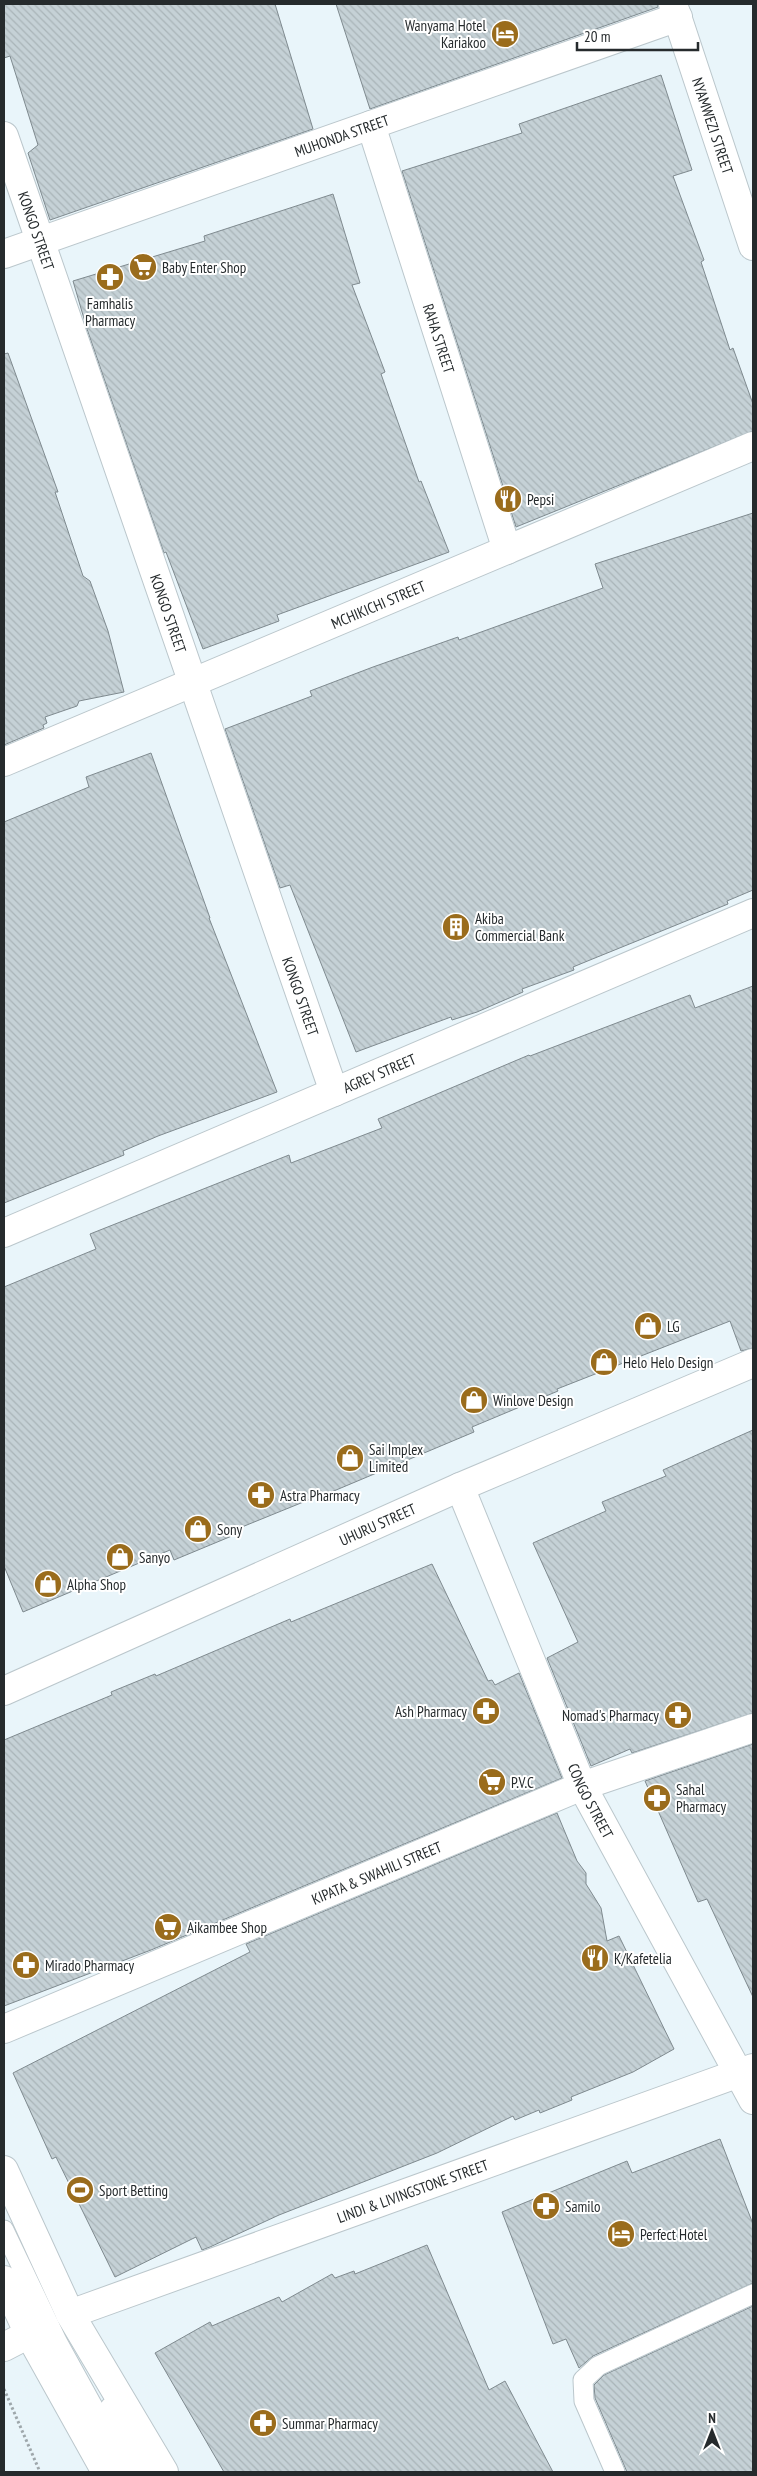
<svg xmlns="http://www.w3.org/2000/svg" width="757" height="2476" font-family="'PT Sans Narrow',sans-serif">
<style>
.building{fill:url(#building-back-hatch);stroke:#7f8a8f}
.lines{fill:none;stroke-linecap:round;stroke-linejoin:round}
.service-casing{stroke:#bbc7cc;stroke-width:21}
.minor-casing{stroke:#bbc7cc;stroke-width:30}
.tertiary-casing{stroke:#bbc7cc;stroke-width:30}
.secondary-casing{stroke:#bbc7cc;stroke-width:30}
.path{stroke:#9ea7ab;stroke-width:3;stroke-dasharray:2.5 2.5;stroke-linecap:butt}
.service{stroke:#fff;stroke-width:19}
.minor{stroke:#fff;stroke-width:28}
.tertiary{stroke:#fff;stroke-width:28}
.secondary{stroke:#fff;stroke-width:28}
.labels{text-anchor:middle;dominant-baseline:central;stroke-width:4;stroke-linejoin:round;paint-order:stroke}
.poi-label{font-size:15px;fill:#262b2d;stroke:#fff;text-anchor:start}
.street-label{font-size:15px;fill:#262b2d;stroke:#fff}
</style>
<defs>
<pattern id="building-back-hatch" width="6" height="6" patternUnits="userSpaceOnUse" patternTransform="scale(1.25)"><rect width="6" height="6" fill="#c5d1d6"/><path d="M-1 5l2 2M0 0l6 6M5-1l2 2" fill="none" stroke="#a9b4b8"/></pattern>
</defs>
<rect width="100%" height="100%" fill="#e9f5fa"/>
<!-- building -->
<path class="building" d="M 4,4 L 275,4 L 313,129 L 50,220 L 28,153 L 38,145 L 10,56 L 4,58 Z
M 336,4 L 658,4 L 658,7 L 370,109 Z
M 661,75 L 692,170 L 673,176 L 704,260 L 701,262 L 730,350 L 733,348 L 753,404 L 753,431 L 516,527 L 402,171 L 522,133 L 519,124 Z
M 333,194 L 360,283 L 352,285 L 385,372 L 381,374 L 419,482 L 421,481 L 449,552 L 277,615 L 279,621 L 203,649 L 166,552 L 164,553 L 87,329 L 73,281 L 205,241 L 204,236 Z
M 8,353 L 58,492 L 55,492 L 83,576 L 90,581 L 108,631 L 124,692 L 79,701 L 77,706 L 45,717 L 47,723 L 43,725 L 44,728 L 4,745 L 4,354 Z
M 753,513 L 753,890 L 727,901 L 728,904 L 590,960 L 573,967 L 574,970 L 522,989 L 523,992 L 477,1012 L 452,1020 L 451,1017 L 356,1052 L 290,885 L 280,888 L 225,729 L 312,696 L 310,691 L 373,667 L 458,637 L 459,640 L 603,588 L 595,564 Z
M 151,753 L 210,918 L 209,918 L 277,1092 L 158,1136 L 123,1151 L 124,1155 L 4,1203 L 4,822 L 89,787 L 86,777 Z
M 753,986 L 753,1348 L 741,1351 L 730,1321 L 557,1389 L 558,1391 L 472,1427 L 474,1432 L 329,1493 L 328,1492 L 237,1529 L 239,1533 L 174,1560 L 170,1550 L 23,1612 L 4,1566 L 4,1287 L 96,1249 L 90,1234 L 289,1155 L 291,1163 L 382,1128 L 378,1119 L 529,1055 L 530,1056 L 690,995 L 695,1008 Z
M 753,1430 L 753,1713 L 632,1753 L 630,1749 L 591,1766 L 547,1658 L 578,1642 L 533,1543 L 606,1511 L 602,1502 L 666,1476 L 663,1470 Z
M 432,1564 L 488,1681 L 492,1680 L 495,1685 L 519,1673 L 562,1778 L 151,1950 L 4,2006 L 4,1740 L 112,1695 L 111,1692 L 155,1674 L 156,1676 L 290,1619 L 291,1622 Z
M 753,1744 L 753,1997 L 707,1899 L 698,1902 L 645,1781 Z
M 557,1813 L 577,1861 L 586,1873 L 586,1884 L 601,1908 L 607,1941 L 619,1936 L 674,2049 L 633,2072 L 571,2097 L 572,2100 L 540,2113 L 539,2110 L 515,2120 L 513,2116 L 437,2153 L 279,2215 L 210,2247 L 202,2250 L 196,2237 L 115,2277 L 56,2157 L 52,2159 L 13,2073 L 250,1952 L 246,1944 Z
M 720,2139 L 753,2224 L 753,2283 L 593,2356 L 579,2368 L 566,2339 L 553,2344 L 502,2212 L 627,2161 L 632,2173 Z
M 427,2245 L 489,2390 L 505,2381 L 553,2472 L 224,2472 L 155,2353 L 210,2322 L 212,2326 L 279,2297 L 282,2302 L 332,2274 L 335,2278 L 354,2271 L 355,2274 Z
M 753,2306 L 753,2472 L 627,2472 L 595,2398 L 594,2385 L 604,2375 Z"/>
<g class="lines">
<defs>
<path id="service" d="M 4,2230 L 57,2341 L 129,2472
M 110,2407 L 146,2472
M 615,2472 L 584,2401 L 583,2380 L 598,2366 L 753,2294"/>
<g id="minor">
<path id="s1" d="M 673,4 L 753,246"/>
<path id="s2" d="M 371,125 L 507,550"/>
<path id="s3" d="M 4,136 L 334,1092"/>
<path id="s4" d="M 4,254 L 678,17"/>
<path id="s5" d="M 4,762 L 753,446"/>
<path id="s6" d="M 4,1233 L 753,913"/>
<path id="s7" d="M 460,1487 L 582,1786 L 753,2100"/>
<path id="s8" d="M 4,2029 L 582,1786 L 753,1728"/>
<path id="s9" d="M 70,2314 L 753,2068"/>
<path d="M 4,2347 L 29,2334"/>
</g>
<path id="tertiary" d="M 4,2170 L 70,2314 L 164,2472
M 4,2280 L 29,2334 L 106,2472"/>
<g id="secondary">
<path id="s10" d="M 4,1691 L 460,1487 L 753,1363"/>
</g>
</defs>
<!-- service casing -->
<use href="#service" class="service-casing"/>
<!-- minor casing -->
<use href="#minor" class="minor-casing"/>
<!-- tertiary casing -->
<use href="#tertiary" class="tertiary-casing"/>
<!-- secondary casing -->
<use href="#secondary" class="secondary-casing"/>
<!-- path -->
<path class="path" d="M 4,2389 L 40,2472"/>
<!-- service -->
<use href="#service" class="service"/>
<!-- minor -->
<use href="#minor" class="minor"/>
<!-- tertiary -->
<use href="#tertiary" class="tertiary"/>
<!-- secondary -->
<use href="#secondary" class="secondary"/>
</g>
<!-- icons -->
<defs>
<symbol id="hotel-disc" viewBox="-11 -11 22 22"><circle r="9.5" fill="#9a6c1c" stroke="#fff"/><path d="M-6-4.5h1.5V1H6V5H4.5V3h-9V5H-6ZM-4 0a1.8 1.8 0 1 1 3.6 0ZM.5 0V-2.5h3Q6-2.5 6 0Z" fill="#fff"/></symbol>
<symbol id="supermarket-disc" viewBox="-11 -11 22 22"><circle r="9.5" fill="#9a6c1c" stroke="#fff"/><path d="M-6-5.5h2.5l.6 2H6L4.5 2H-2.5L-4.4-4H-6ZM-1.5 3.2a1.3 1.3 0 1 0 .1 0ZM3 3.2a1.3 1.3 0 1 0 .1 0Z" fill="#fff"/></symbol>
<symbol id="pharmacy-disc" viewBox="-11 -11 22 22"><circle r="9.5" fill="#9a6c1c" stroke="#fff"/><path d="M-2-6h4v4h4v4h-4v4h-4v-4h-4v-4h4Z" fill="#fff"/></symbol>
<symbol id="restaurant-disc" viewBox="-11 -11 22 22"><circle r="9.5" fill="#9a6c1c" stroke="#fff"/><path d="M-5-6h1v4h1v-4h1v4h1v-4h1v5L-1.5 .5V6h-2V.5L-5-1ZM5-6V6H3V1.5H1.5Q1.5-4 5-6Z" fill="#fff"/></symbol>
<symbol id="building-disc" viewBox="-11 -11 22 22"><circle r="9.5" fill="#9a6c1c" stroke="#fff"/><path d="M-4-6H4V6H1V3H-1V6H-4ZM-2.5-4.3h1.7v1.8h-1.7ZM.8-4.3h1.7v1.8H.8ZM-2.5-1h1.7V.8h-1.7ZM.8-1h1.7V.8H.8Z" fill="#fff"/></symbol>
<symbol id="shop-disc" viewBox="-11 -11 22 22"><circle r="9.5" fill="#9a6c1c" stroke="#fff"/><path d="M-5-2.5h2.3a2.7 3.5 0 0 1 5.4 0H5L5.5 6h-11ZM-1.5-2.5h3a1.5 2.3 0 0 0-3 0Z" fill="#fff"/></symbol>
<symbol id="stadium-disc" viewBox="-11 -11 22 22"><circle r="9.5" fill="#9a6c1c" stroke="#fff"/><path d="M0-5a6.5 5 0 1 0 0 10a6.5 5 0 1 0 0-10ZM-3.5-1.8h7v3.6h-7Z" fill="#fff"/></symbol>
</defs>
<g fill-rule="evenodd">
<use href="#hotel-disc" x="489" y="18" width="32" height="32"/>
<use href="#supermarket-disc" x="127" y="251" width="32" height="32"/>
<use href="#pharmacy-disc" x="94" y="261" width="32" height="32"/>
<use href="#restaurant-disc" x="492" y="483" width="32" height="32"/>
<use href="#building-disc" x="440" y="911" width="32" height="32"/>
<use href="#shop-disc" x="632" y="1310" width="32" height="32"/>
<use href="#shop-disc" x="588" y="1346" width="32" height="32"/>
<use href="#shop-disc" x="458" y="1384" width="32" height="32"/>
<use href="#shop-disc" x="334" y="1442" width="32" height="32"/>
<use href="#pharmacy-disc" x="245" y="1479" width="32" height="32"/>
<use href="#shop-disc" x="182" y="1513" width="32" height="32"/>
<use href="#shop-disc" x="104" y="1541" width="32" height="32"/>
<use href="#shop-disc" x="32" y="1568" width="32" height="32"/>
<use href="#pharmacy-disc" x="470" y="1695" width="32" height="32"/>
<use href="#pharmacy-disc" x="662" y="1699" width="32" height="32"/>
<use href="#supermarket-disc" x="476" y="1766" width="32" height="32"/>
<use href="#pharmacy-disc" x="641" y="1782" width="32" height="32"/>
<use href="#supermarket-disc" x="152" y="1911" width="32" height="32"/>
<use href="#restaurant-disc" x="579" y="1942" width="32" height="32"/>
<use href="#pharmacy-disc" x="10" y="1949" width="32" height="32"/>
<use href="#stadium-disc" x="64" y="2174" width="32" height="32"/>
<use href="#pharmacy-disc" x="530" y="2190" width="32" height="32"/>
<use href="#hotel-disc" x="605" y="2218" width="32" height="32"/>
<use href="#pharmacy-disc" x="247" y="2407" width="32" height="32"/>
</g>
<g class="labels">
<!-- poi labels -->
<g class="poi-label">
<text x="486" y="25" text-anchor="end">Wanyama Hotel<tspan x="486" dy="17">Kariakoo</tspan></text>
<text x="162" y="267">Baby Enter Shop</text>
<text x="110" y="303" text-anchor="middle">Famhalis<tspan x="110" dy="17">Pharmacy</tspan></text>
<text x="527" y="499">Pepsi</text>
<text x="475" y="918">Akiba<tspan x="475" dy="17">Commercial Bank</tspan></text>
<text x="667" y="1326">LG</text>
<text x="623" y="1362">Helo Helo Design</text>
<text x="493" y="1400">Winlove Design</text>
<text x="369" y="1449">Sai Implex<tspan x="369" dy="17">Limited</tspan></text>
<text x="280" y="1495">Astra Pharmacy</text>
<text x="217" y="1529">Sony</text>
<text x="139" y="1557">Sanyo</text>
<text x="67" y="1584">Alpha Shop</text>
<text x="467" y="1711" text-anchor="end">Ash Pharmacy</text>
<text x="659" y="1715" text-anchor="end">Nomad's Pharmacy</text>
<text x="511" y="1782">P.V.C</text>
<text x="676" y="1789">Sahal<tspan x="676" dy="17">Pharmacy</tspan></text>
<text x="187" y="1927">Aikambee Shop</text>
<text x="614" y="1958">K/Kafetelia</text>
<text x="45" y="1965">Mirado Pharmacy</text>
<text x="99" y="2190">Sport Betting</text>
<text x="565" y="2206">Samilo</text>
<text x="640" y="2234">Perfect Hotel</text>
<text x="282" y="2423">Summar Pharmacy</text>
</g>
<!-- street labels -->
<g class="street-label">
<text stroke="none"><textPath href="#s1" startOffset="128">NYAMWEZI STREET</textPath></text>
<text stroke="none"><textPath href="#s4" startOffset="358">MUHONDA STREET</textPath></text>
<text stroke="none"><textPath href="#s3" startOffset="100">KONGO STREET</textPath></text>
<text stroke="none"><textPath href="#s2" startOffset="224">RAHA STREET</textPath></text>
<text stroke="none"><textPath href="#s5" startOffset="406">MCHIKICHI STREET</textPath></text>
<text stroke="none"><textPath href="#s3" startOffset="505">KONGO STREET</textPath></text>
<text stroke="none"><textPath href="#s3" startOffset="910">KONGO STREET</textPath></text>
<text stroke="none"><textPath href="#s6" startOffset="408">AGREY STREET</textPath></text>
<text stroke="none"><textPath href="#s10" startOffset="409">UHURU STREET</textPath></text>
<text stroke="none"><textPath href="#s7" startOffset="340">CONGO STREET</textPath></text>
<text stroke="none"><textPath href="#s8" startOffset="404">KIPATA &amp; SWAHILI STREET</textPath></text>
<text stroke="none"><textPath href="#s9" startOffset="364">LINDI &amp; LIVINGSTONE STREET</textPath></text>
</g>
</g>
<!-- border -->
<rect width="757" height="2476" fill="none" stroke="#262b2d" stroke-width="10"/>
<!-- north arrow -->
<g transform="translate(712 2431)" stroke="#ffffff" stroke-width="4" paint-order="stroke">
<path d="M0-4L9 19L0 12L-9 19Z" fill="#262b2d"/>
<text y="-8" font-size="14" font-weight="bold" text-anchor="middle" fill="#262b2d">N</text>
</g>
<!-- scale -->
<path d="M577 42v8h121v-8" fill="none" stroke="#262b2d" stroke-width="2.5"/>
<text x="584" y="42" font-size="15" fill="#262b2d" stroke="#ffffff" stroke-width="4" paint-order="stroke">20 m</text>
</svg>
